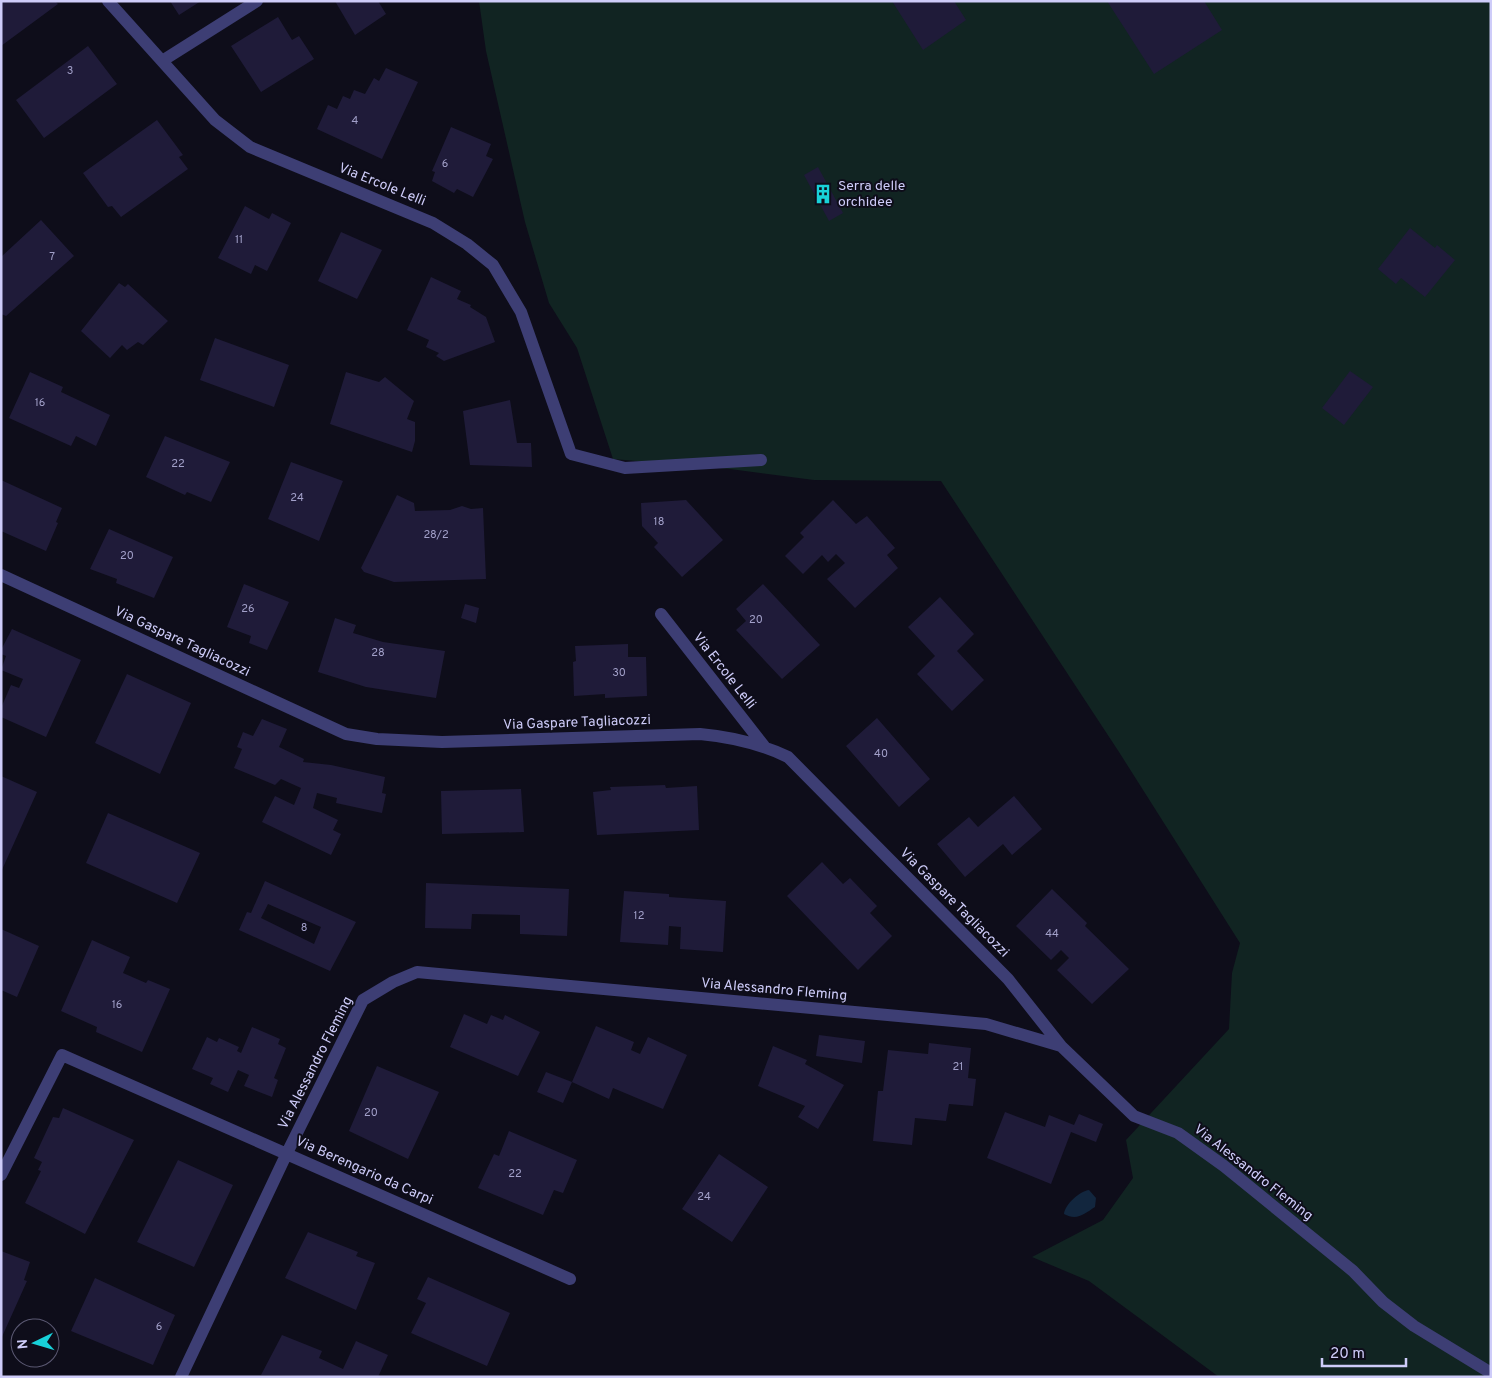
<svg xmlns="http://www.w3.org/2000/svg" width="1492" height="1378" font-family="Overpass,sans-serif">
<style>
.green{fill:#112422}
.water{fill:#12263e}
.building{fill:#1f1b39;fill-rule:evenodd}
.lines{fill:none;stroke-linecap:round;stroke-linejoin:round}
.minor{stroke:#3d3e74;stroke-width:12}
.labels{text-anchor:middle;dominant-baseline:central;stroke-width:4;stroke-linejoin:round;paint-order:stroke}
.number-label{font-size:11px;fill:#a2a0c9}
.street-label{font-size:14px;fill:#ceccf9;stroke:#0e0d1a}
.poi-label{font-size:14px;fill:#ceccf9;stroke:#0e0d1a;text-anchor:start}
</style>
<rect width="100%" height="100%" fill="#0e0d1a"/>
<!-- green -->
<path class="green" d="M 479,1 L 1491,1 L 1491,1377 L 1219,1377 L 1089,1281 L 1032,1257 L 1103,1220 L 1133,1178 L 1126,1140 L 1229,1029 L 1232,973 L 1240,943 L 1119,752 L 941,481 L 814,480 L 730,469 L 613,459 L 577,348 L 549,303 L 525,222 L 486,51 Z"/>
<!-- water -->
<path class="water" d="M 1089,1190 L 1096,1198 L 1095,1207 C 1084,1214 1077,1221 1064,1214 C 1065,1204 1080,1191 1089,1190 Z"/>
<!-- building -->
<path class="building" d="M 1,1 L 55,1 L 58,4 L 1,46 Z
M 170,1 L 201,1 L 179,15 Z
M 335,1 L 378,1 L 386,14 L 355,35 Z
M 892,1 L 954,1 L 966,20 L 923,50 Z
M 1107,1 L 1204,1 L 1222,30 L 1154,74 Z
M 278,17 L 292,40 L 299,36 L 314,59 L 261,92 L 231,46 Z
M 88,46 L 117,84 L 44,138 L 16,100 Z
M 386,68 L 418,82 L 382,159 L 317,129 L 328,105 L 337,109 L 343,96 L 350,99 L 354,90 L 365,94 L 374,78 L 379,81 Z
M 157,120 L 183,155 L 179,157 L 188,169 L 121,217 L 112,206 L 108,207 L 83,173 Z
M 451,127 L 491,144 L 486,156 L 493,159 L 473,197 L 457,189 L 454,193 L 432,181 L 435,172 L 432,171 Z
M 818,167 L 843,213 L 829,221 L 804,175 Z
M 245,206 L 269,219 L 272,213 L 291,223 L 267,271 L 255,265 L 251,274 L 218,258 Z
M 41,220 L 74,256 L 6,316 L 1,314 L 1,257 Z
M 1410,228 L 1435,248 L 1437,245 L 1455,260 L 1425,297 L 1401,278 L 1396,284 L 1378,269 Z
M 341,232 L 382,250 L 357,299 L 318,281 Z
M 431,277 L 461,291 L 457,299 L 471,305 L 470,307 L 486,317 L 495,342 L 444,361 L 436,356 L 439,353 L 426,347 L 429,340 L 407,330 Z
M 119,283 L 125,287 L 128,284 L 168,321 L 143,345 L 138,342 L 127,350 L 122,345 L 110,358 L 81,331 Z
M 215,338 L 289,365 L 274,407 L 200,380 Z
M 1350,371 L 1373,387 L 1344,425 L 1322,408 Z
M 30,372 L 63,387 L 61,392 L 110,415 L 96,446 L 76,436 L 71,446 L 9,418 Z
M 346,372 L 379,382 L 385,377 L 414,401 L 407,419 L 415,422 L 415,441 L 412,452 L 330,424 Z
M 510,400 L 517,443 L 531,443 L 532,467 L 470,465 L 463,411 Z
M 165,436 L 230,462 L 211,502 L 187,492 L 185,495 L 146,477 Z
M 291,462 L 343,481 L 319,541 L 268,519 Z
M 1,480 L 62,508 L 56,522 L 58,523 L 46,551 L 1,531 Z
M 397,495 L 414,503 L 415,511 L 450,510 L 462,506 L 471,509 L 483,508 L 486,579 L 394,582 L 364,572 L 361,568 Z
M 686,500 L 723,540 L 682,577 L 654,547 L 658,543 L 642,526 L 641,503 Z
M 833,500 L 856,524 L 867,516 L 895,548 L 887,555 L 898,568 L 855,608 L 827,579 L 845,563 L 836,554 L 828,562 L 822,555 L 803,574 L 785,556 L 804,537 L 800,533 Z
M 109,529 L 173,557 L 154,598 L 116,583 L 117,579 L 90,569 Z
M 244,584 L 289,602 L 267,650 L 249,643 L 251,636 L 227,627 Z
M 763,584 L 820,645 L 782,679 L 736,630 L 746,621 L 736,609 Z
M 940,597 L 974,634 L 957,651 L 984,680 L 952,711 L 917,674 L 935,656 L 908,627 Z
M 465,604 L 479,608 L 476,623 L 461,618 Z
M 335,618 L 356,625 L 353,633 L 383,642 L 445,651 L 436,698 L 366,687 L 318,672 Z
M 12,629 L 81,660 L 46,737 L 1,717 L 1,708 L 11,685 L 19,688 L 23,679 L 1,670 L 6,656 L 1,654 L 1,650 Z
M 628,644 L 628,657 L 646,657 L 647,696 L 605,698 L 605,694 L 574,696 L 573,662 L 576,661 L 575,646 Z
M 127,674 L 191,703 L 160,774 L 95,743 Z
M 877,718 L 930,779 L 899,807 L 846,746 Z
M 262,719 L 287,729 L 279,747 L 304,759 L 303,762 L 331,765 L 385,777 L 382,793 L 386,794 L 382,813 L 336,803 L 337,798 L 317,793 L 313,808 L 338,820 L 333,830 L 341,834 L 331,855 L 262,822 L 275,796 L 294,805 L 301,788 L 281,779 L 275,785 L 234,768 L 242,749 L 237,747 L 243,732 L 253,736 Z
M 1,776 L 37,792 L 1,872 Z
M 665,785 L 666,788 L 697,786 L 699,830 L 597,835 L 593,792 L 611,790 L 610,787 Z
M 521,789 L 524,832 L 442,834 L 441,791 Z
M 1014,796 L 1042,829 L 1012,855 L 1003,844 L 965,877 L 937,844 L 969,817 L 978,827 Z
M 108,813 L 200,853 L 177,903 L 86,863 Z
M 822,862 L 843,884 L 850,878 L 877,906 L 870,913 L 892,936 L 858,970 L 787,896 Z
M 265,881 L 356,922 L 330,971 L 239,930 L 247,912 L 251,913 ZM 268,904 L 321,927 L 314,944 L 261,918 Z
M 426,883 L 569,889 L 567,936 L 520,934 L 520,915 L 472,914 L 471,929 L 425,928 Z
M 1052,889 L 1087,923 L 1085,926 L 1129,969 L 1092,1004 L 1057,970 L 1069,958 L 1061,950 L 1051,960 L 1016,926 Z
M 624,891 L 669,894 L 669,897 L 726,901 L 723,952 L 680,949 L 681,927 L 669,926 L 668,945 L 620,942 Z
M 1,929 L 39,946 L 17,997 L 1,990 Z
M 92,940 L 130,957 L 123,973 L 146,983 L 148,980 L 170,989 L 142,1052 L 96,1032 L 97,1027 L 61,1011 Z
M 464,1014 L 487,1024 L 491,1015 L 503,1020 L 505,1015 L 540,1032 L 518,1076 L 450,1047 Z
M 596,1026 L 634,1042 L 631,1050 L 640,1054 L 648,1037 L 687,1055 L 663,1109 L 613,1088 L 609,1099 L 572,1082 Z
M 252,1027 L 280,1039 L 278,1044 L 286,1048 L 274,1078 L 278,1080 L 272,1097 L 244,1086 L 249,1075 L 238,1070 L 228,1092 L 210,1084 L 213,1078 L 192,1069 L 207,1037 L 217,1042 L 219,1038 L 239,1047 L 237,1051 L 241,1053 Z
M 819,1035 L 865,1041 L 862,1063 L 816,1056 Z
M 929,1043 L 971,1048 L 968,1078 L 976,1079 L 973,1106 L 949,1104 L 946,1121 L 915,1118 L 912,1145 L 873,1141 L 878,1091 L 883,1091 L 888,1050 L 928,1054 Z
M 773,1046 L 807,1060 L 805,1064 L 844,1085 L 818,1129 L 798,1117 L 805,1106 L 758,1086 Z
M 377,1066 L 439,1092 L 408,1159 L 349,1131 Z
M 546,1072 L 572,1082 L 563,1103 L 537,1092 Z
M 63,1108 L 134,1140 L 85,1234 L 25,1203 L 41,1171 L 38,1170 L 42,1162 L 34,1158 L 53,1117 L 59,1118 Z
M 1005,1112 L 1045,1127 L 1049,1115 L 1074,1125 L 1079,1114 L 1103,1124 L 1096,1142 L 1071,1132 L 1051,1184 L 987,1158 Z
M 509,1131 L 577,1160 L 563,1193 L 554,1190 L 543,1215 L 478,1188 L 494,1154 L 499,1156 Z
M 719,1154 L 768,1187 L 732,1242 L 682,1209 Z
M 178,1160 L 233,1185 L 194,1267 L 137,1242 Z
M 308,1232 L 358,1252 L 356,1256 L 375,1263 L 356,1310 L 285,1278 Z
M 1,1251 L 30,1262 L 24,1280 L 27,1281 L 1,1339 Z
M 428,1277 L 510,1313 L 487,1366 L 411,1333 L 426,1303 L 417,1299 Z
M 95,1278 L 175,1315 L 153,1365 L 71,1331 Z
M 282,1335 L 322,1351 L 319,1358 L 343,1369 L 356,1341 L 388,1355 L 378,1377 L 261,1375 Z"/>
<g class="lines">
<!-- minor -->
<path class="minor" d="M 108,1 L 215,120 L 250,147 L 433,223 L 467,244 L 493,265 L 521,312 L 571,454 L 625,468 L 761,460
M 162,61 L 257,1
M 1,575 L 346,734 L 377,739 L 442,742 L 700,734 C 732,737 759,743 788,757 L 1008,979 L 1061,1046
M 661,614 L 764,746
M 1,1175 L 62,1055 L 570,1279
M 181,1377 L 287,1153 L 363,1000 L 393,982 L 417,972 L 986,1024 L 1061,1046 L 1134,1116 L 1178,1133 L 1224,1166 L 1353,1271 L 1383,1302 L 1414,1326 L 1491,1373"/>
</g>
<!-- icons -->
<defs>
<symbol id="building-bare" viewBox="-9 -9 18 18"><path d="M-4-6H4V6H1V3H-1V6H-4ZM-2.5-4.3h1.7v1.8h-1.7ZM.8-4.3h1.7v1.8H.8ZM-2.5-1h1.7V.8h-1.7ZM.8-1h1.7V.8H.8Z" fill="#18d1d9" stroke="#0e0d1a" stroke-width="2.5" paint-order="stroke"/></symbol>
</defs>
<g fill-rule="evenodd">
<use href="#building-bare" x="809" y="180" width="28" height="28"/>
</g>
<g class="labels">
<!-- number labels -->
<g class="number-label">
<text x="70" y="71">3</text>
<text x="355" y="121">4</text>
<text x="445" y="164">6</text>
<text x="239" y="240">11</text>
<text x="52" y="257">7</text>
<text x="40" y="403">16</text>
<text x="178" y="464">22</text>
<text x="297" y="498">24</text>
<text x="659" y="522">18</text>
<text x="436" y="535">28/2</text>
<text x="127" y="556">20</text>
<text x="248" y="609">26</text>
<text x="756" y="620">20</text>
<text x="378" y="653">28</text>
<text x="619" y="673">30</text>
<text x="881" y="754">40</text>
<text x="639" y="916">12</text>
<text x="304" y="928">8</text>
<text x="1052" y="934">44</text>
<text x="117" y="1005">16</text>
<text x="958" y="1067">21</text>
<text x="371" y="1113">20</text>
<text x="515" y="1174">22</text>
<text x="704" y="1197">24</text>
<text x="159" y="1327">6</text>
</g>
<!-- street labels -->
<g class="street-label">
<text transform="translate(382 185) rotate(22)">Via Ercole Lelli</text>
<text transform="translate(182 642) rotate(25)">Via Gaspare Tagliacozzi</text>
<text transform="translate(724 671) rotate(52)">Via Ercole Lelli</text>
<text transform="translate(577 723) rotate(-2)">Via Gaspare Tagliacozzi</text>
<text transform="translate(954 903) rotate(45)">Via Gaspare Tagliacozzi</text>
<text transform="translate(774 990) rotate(5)">Via Alessandro Fleming</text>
<text transform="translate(316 1063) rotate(-63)">Via Alessandro Fleming</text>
<text transform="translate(364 1171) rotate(24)">Via Berengario da Carpi</text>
<text transform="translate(1253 1173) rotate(38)">Via Alessandro Fleming</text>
</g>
<!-- poi labels -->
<g class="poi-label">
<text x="838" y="186">Serra delle<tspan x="838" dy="16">orchidee</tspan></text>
</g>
</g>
<!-- border -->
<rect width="1492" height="1378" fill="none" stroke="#ceccf9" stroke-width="5"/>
<!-- north arrow -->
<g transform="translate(35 1343) rotate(265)"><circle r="24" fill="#0e0d1a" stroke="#5b5973"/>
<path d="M0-4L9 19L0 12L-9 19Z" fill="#18d1d9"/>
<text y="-8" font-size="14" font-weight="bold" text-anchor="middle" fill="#ceccf9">N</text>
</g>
<!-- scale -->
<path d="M1322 1358v8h84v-8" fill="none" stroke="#ceccf9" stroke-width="2.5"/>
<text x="1330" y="1358" font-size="15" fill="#ceccf9" stroke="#0e0d1a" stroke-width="4" paint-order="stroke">20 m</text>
</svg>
